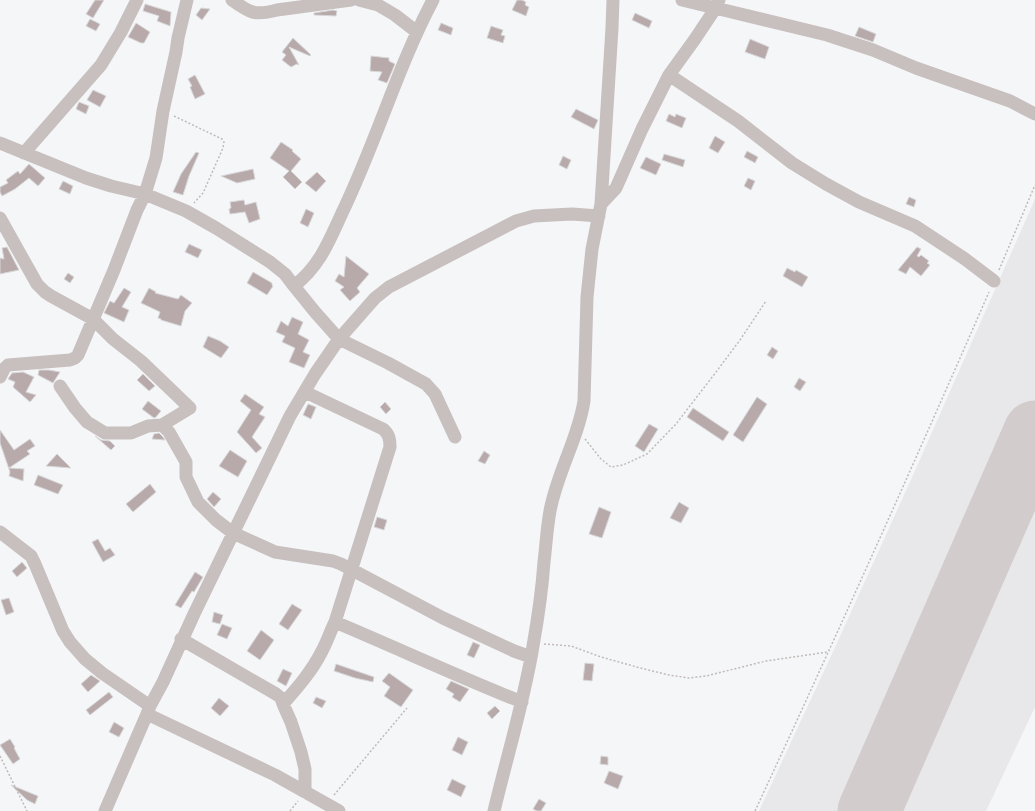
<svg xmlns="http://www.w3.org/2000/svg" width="1035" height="811" font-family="Inter,sans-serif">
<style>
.built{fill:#e8e7e9}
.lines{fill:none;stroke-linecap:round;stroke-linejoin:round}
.runway{stroke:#d2cccd;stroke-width:63}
.building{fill:#b8aaaa;stroke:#d8d8da}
.path{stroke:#c0bab9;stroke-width:1.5;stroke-dasharray:2 2;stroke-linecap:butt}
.minor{stroke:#c8bfbf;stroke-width:13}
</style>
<rect width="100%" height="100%" fill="#f5f6f8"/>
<!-- built -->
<path class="built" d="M 1035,199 L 1035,707 L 986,811 L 759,811 L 832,654 L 914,473 Z"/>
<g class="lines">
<!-- runway -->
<path class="runway" d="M 869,811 L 1035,432"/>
</g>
<!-- building -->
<path class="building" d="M 95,0 L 104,0 L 93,18 L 86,14 Z
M 517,0 L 522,0 L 526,2 L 525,5 L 529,7 L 526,16 L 512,10 Z
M 145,4 L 171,12 L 170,26 L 157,21 L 159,16 L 143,11 Z
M 201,8 L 210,9 L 202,20 L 196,15 Z
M 333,10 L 337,11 L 336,16 L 314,15 L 314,13 Z
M 635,13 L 652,21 L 649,28 L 632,20 Z
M 90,19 L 100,24 L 96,31 L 86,26 Z
M 136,23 L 150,32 L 144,43 L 141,43 L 128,37 Z
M 441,23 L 453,28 L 451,35 L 438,30 Z
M 491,26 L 503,30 L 501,35 L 505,36 L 503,43 L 487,38 Z
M 859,27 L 876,34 L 873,42 L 855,36 Z
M 293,38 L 311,55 L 310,56 L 289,47 L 299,65 L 297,64 L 291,67 L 282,60 L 286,55 L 282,52 Z
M 750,39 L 769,47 L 765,59 L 745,52 Z
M 371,56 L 389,58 L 389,61 L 395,64 L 387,83 L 378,80 L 382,72 L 370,71 Z
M 195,75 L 205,94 L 195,99 L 190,87 L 192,86 L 188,79 Z
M 93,90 L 106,96 L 100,107 L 87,100 Z
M 79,102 L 89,106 L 86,114 L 76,109 Z
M 576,109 L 598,120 L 594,129 L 571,117 Z
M 669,114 L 675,117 L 676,114 L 686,118 L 682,128 L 666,121 Z
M 715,136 L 725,142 L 718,153 L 709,148 Z
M 281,142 L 293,150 L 292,151 L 301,159 L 291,171 L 302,182 L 295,189 L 283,177 L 289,171 L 270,158 Z
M 747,151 L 758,157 L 755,163 L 744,157 Z
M 196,152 L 199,153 L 189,176 L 183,195 L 173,192 L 181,174 Z
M 664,154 L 685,160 L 683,167 L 662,160 Z
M 563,156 L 571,160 L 567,169 L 559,165 Z
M 646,157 L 661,164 L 656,175 L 640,168 Z
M 29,164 L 45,178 L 38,186 L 29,178 L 15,189 L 2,196 L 0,192 L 0,187 L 8,183 L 6,180 L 18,171 L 20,174 Z
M 253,169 L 255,179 L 237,183 L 221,176 Z
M 317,172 L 326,181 L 316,192 L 305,183 Z
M 748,178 L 755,181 L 751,190 L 744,186 Z
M 63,181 L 73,186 L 70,194 L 59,189 Z
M 909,197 L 916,200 L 914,207 L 906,204 Z
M 244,200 L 245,205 L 256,202 L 260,219 L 249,223 L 245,212 L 230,214 L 229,209 L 231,208 L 230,202 Z
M 306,209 L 314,213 L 308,227 L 300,223 Z
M 189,244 L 202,250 L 198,258 L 185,252 Z
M 7,247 L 19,270 L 0,274 L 0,258 L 4,259 L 2,248 Z
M 917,247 L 921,249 L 917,256 L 919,257 L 921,255 L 929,261 L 927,263 L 930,265 L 921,276 L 910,267 L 906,274 L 898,270 Z
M 346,256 L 369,274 L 357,288 L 360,292 L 350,301 L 340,290 L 344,287 L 335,281 L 339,274 L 344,277 Z
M 787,268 L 795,272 L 796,270 L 808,277 L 802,287 L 783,276 Z
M 253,272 L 272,283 L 272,285 L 273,286 L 267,295 L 247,283 Z
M 68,273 L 74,277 L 70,283 L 64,279 Z
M 124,288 L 131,292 L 122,307 L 129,310 L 124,322 L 104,313 L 110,301 L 114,303 Z
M 149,288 L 156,292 L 155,293 L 178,299 L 181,295 L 192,303 L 185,311 L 181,326 L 161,320 L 161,319 L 158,318 L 160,312 L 141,303 Z
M 292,317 L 303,322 L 298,334 L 309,340 L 303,352 L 310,355 L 304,368 L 289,362 L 295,348 L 282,342 L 285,336 L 276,332 L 281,321 L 288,326 Z
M 208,336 L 220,341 L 229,347 L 221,358 L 203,347 Z
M 772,347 L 778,351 L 773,359 L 767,355 Z
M 39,370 L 49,370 L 60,372 L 53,383 L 38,375 Z
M 23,372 L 34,377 L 26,392 L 36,395 L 30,402 L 13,387 L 15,382 L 8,379 L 12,373 Z
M 143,374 L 155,386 L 149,391 L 137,380 Z
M 799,378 L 806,382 L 800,391 L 794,387 Z
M 245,394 L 264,407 L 259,414 L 265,417 L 252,437 L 262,448 L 256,453 L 237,432 L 251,410 L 240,401 Z
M 757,397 L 767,404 L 743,442 L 733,435 Z
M 148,401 L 161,411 L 156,417 L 154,418 L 142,409 Z
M 385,402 L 391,409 L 386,414 L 380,407 Z
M 308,404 L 316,407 L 311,419 L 303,415 Z
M 693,408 L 729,432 L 723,441 L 687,417 Z
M 649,424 L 658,429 L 644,452 L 635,446 Z
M 0,430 L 14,450 L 30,439 L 35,446 L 27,451 L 30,454 L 9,468 L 24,469 L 23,481 L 9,476 L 10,472 L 0,443 Z
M 159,433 L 163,437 L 165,440 L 152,439 L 154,434 Z
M 95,436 L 101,440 L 110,441 L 115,446 L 111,450 Z
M 230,450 L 247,461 L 238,477 L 219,466 Z
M 484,451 L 490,455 L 485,464 L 478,461 Z
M 57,454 L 71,468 L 46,466 Z
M 38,475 L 63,485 L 58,494 L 34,485 Z
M 150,484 L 156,492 L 133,512 L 126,504 Z
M 213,492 L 221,499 L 214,507 L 207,499 Z
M 679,502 L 689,508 L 681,523 L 670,518 Z
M 599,507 L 611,512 L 602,538 L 589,534 Z
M 377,517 L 387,520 L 384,530 L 374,527 Z
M 98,539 L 105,551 L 110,548 L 115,555 L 103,562 L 92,542 Z
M 22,562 L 27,568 L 17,577 L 12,571 Z
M 195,572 L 203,577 L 194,592 L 192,591 L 181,608 L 175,605 Z
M 9,598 L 14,612 L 6,615 L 1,600 Z
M 292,604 L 302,610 L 288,630 L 279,624 Z
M 214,612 L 223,615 L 220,624 L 212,622 Z
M 222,624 L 232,628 L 227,639 L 217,635 Z
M 261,630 L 274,640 L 260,660 L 247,651 Z
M 473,642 L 480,645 L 474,658 L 467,655 Z
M 585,663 L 594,664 L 592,681 L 583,680 Z
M 336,664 L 374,677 L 373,682 L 355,678 L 334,671 Z
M 283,669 L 292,673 L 286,686 L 277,681 Z
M 389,673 L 413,690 L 401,707 L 384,696 L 390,687 L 382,681 Z
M 91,675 L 100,681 L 88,692 L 81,684 Z
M 451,681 L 469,689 L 460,702 L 452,697 L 454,694 L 446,689 Z
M 109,692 L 113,697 L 90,715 L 86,710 Z
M 316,697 L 326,701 L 322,708 L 313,703 Z
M 219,698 L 229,706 L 220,716 L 211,708 Z
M 495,706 L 500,711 L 492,719 L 487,713 Z
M 114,722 L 124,728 L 119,737 L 109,732 Z
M 458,737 L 468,742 L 462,755 L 452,750 Z
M 10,739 L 15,747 L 14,748 L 20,759 L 13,764 L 0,745 Z
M 601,756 L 608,757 L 608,765 L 600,764 Z
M 609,771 L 623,776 L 618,789 L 604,783 Z
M 452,779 L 466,786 L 461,797 L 447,790 Z
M 11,785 L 38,796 L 35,804 L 27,800 Z
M 539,799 L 546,803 L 541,811 L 537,811 L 533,809 Z"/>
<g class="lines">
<!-- path -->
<path class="path" d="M 174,116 L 222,139 L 224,142 L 223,148 L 203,193 L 194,203
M 999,270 L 1035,185
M 585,439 L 601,459 L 611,467 L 623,465 L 647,454 L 676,424 L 713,376 L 740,340 L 766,301
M 544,644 L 571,646 L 601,657 L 644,669 L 669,675 L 689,678 L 706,676 L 766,661 L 828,652
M 0,756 L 27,811
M 334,795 L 407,708
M 290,811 L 298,801
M 755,811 C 835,639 913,466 989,292"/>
<!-- minor -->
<path class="minor" d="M 232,0 C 250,13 255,16 277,10 L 351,0
M 359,0 L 378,5 L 395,15 L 417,32
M 682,0 L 827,35 L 873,50 L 916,68 L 1010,101 L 1035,114
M 669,75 L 738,121 L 792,163 L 826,184 L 859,202 L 915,226 L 965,259 L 994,281
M 0,143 L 86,178 L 111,186 L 145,194 L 186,211 L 216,228 L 270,262 L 285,274 L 294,286
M 24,153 L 101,65 L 121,32 L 137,0
M 601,204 L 616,188 L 642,129 L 669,75 L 695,39 L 715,9 L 719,0
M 0,218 L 37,284 L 45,292 L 51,296 L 93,319 L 113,339 L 141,361 L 190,408 L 162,425 L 148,426 L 131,433 L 105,433 L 87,422 L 75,408 L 60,386
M 0,377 L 4,369 L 8,365 L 70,360 L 75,358 L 78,355 L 114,270 L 137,210 L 145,194 L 156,158 L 163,111 L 176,52 L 178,38 L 187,0
M 305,392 L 383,429 C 389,434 390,439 390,447 L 335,622 C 397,648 459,677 522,702
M 162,425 L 169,432 L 186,462 L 186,477 L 198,502 L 216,520 L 233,533 L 275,552 L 333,561 L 341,564 L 443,618 L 514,651 L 531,657
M 455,437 L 435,394 L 426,384 L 388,363 L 339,339 L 375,298 L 389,287 L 516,221 L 534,216 L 572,214 L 599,216
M 0,532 L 31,556 L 35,564 L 63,631 L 70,642 L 85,659 L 102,673 L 150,706
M 181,639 L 276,694 L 281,698 L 283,704 L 291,722 L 301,752 L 305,769 L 305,792
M 283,704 C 298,687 312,671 322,651 C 327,642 330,632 335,622
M 105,811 L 147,714
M 339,811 L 275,775 L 147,714 L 150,706 L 163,682 L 194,614 L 290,416 L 315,374 L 339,339 L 315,312 L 294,286 C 320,266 329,241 342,213 C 376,143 397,68 433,0
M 494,811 C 507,756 524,702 533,646 C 538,618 542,590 544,562 C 546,545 547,527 550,511 C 557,473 578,439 584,401 L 587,297 L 592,249 L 601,204 L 612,28 L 613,0"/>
</g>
</svg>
